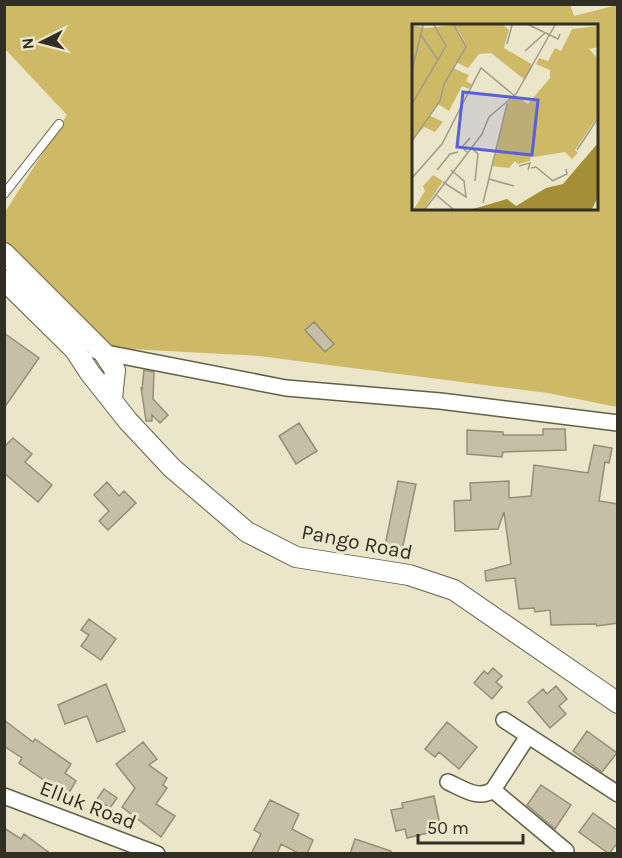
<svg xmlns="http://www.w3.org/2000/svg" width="622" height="858" font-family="Karla,sans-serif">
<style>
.grass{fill:#ceba66;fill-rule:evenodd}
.building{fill:#c6bfa5;stroke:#948e75;stroke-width:1.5}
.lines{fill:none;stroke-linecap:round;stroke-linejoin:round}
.service-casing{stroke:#645f47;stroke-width:10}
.minor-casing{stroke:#645f47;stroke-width:18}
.tertiary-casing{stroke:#645f47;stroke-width:22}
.service{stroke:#fff;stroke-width:8}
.minor{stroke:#fff;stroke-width:15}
.tertiary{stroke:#fff;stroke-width:20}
.labels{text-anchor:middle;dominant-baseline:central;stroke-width:6;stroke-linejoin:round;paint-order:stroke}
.street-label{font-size:21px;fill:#312e24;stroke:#ebe5ca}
.inset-road{fill:none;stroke:#a19c88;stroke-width:1.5}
.view{fill:#5961d8;fill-opacity:0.15;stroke:#5961d8;stroke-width:3}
.inset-edge{fill:none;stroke:#312e24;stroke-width:3}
</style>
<rect width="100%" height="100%" fill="#ebe5ca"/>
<!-- grass -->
<path class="grass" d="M 570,4 L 574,16 L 617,5 L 617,407 L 548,393 L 259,356 L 74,346 L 5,277 L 5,212 L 67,115 L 5,49 L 5,5 ZM 414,26 L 596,26 L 596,208 L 414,208 Z"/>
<!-- building -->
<path class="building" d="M 314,322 L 334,344 L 325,352 L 305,330 Z
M 4,333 L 39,358 L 4,408 Z
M 144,370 L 154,372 L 153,399 L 168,415 L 160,423 L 152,415 L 152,421 L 146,421 L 141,387 L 142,389 Z
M 299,423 L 317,451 L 296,464 L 279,436 Z
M 543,429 L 565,429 L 566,450 L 503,452 L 502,457 L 467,454 L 467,430 L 503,432 L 503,435 L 543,435 Z
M 13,438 L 32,454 L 25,462 L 52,485 L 38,502 L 4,473 L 4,447 Z
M 594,445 L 612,448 L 609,463 L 605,462 L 599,501 L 618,504 L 618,623 L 597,626 L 596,624 L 551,625 L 550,610 L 535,612 L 534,608 L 519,609 L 515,578 L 486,581 L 485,571 L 511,564 L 504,512 L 498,529 L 455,531 L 454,501 L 471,500 L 470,483 L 509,481 L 509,498 L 531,496 L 534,465 L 588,473 Z
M 398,481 L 416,484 L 402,550 L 385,546 Z
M 107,482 L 119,496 L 124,491 L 136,503 L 108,530 L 99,521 L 109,511 L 94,495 Z
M 89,619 L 116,639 L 101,660 L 81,646 L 89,635 L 81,630 Z
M 493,668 L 502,676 L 496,682 L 502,687 L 492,699 L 474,683 L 484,671 L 488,674 Z
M 106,684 L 125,731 L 97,742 L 87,716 L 65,724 L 58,705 Z
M 556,686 L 567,699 L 559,706 L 566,714 L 550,728 L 528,702 L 543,689 L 547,694 Z
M 4,720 L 33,742 L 35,739 L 71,764 L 65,773 L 76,781 L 67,796 L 19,763 L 22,758 L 4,746 Z
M 447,722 L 477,747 L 459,769 L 439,752 L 435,757 L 425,749 Z
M 587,731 L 617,753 L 602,772 L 573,751 Z
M 143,742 L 157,759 L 149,765 L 167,778 L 163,785 L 167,788 L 156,804 L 175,816 L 161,837 L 122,807 L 135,788 L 116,764 Z
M 541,785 L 571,805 L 555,829 L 527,805 Z
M 104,789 L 117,798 L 110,808 L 97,799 Z
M 434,796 L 441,830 L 407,838 L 405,829 L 396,831 L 391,810 L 403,808 L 402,803 Z
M 270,800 L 299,814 L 292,829 L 313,840 L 307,854 L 300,854 L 281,844 L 277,854 L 251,854 L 261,834 L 254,830 Z
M 593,813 L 618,831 L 618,842 L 609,854 L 579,832 Z
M 4,828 L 21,839 L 24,834 L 51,854 L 4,854 Z
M 355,839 L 391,851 L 391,854 L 350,854 Z"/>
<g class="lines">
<defs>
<path id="service" d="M 4,194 L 59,124"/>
<path id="minor" d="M 96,351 L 286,388 L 440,401 L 618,423
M 504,720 L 618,794
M 448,782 C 464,789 478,800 493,790 L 566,851
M 493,790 L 528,736
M 4,796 L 157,854"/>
<path id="tertiary" d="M 4,253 L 103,352 L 115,370 L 112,398
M 4,280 L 75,350 L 90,373 L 128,421 L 172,468 L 247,532 L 296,557 L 409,575 L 454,590 L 618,703"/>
</defs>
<!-- service casing -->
<use href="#service" class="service-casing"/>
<!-- minor casing -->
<use href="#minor" class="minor-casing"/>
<!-- tertiary casing -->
<use href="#tertiary" class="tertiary-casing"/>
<!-- service -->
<use href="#service" class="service"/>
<!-- minor -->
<use href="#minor" class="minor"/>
<!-- tertiary -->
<use href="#tertiary" class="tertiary"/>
</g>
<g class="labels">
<!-- street labels -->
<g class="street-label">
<text transform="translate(357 542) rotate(11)">Pango Road</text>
<text transform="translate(88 805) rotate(21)">Elluk Road</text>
</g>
</g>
<!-- overview -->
<g transform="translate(412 24)">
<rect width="186" height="186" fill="#ebe5ca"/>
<path d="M 0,1 L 14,4 L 42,1 L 55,21 L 43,1 L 91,1 L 97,6 L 92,24 L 121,41 L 113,56 L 79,29 L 67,30 L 56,44 L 44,38 L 41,44 L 57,51 L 54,57 L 60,60 L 57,65 L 50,62 L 37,87 L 26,80 L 17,91 L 31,98 L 23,108 L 12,103 L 0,116 ZM 186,2 L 186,23 L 177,25 L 186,35 L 186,92 L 163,126 L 166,129 L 160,135 L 153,128 L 122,133 L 120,126 L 118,137 L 106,140 L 103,137 L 97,144 L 80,142 L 95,79 L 104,72 L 116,80 L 138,54 L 138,46 L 124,40 L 127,34 L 136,37 L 143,24 L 149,27 L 160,5 Z" fill="#ceba66"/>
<path d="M 21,151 L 31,157 L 12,185 L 2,185 L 13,167 L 11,162 Z" fill="#ceba66"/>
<path d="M 186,119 L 186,173 L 180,185 L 61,185 L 95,175 L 104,182 L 134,164 L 151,160 Z" fill="#a48f36"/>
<path class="inset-road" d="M 117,1 L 146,15 L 148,10M 9,11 L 26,36M 95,20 L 100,1M 113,27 L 133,9M 0,47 L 11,1M 0,80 L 34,22 L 22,1M 0,117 L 28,77 L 32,60 L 54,23 L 42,1M 59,123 L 66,130 L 63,157M 165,126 L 186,94M 55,128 L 50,123 L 58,114M 107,142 L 118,139 L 116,146M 119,144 L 124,143 L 141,157M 25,146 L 38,130 L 46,128M 0,154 L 30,120 L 69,44 L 104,73M 77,155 L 102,162M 140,157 L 155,150 L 154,145M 31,158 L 54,173 L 52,157 L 39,146M 23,170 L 41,185M 71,179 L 95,80M 13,185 L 70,110 L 77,93 L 104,70 L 143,1"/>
<path class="view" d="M 51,68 L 126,76 L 120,131 L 45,123 Z"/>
<rect width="186" height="186" class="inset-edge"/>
</g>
<!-- border -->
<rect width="622" height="858" fill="none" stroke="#312e24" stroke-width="12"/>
<!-- north arrow -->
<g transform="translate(42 42) rotate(264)" stroke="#ebe5ca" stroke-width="4.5" paint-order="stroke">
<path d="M0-4.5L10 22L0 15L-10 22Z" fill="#312e24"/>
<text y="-9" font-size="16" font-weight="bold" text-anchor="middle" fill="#312e24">N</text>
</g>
<!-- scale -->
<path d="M418 834v9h105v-9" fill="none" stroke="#312e24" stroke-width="3"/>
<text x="427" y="834" font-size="18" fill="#312e24" stroke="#ebe5ca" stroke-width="4.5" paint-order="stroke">50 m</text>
</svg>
